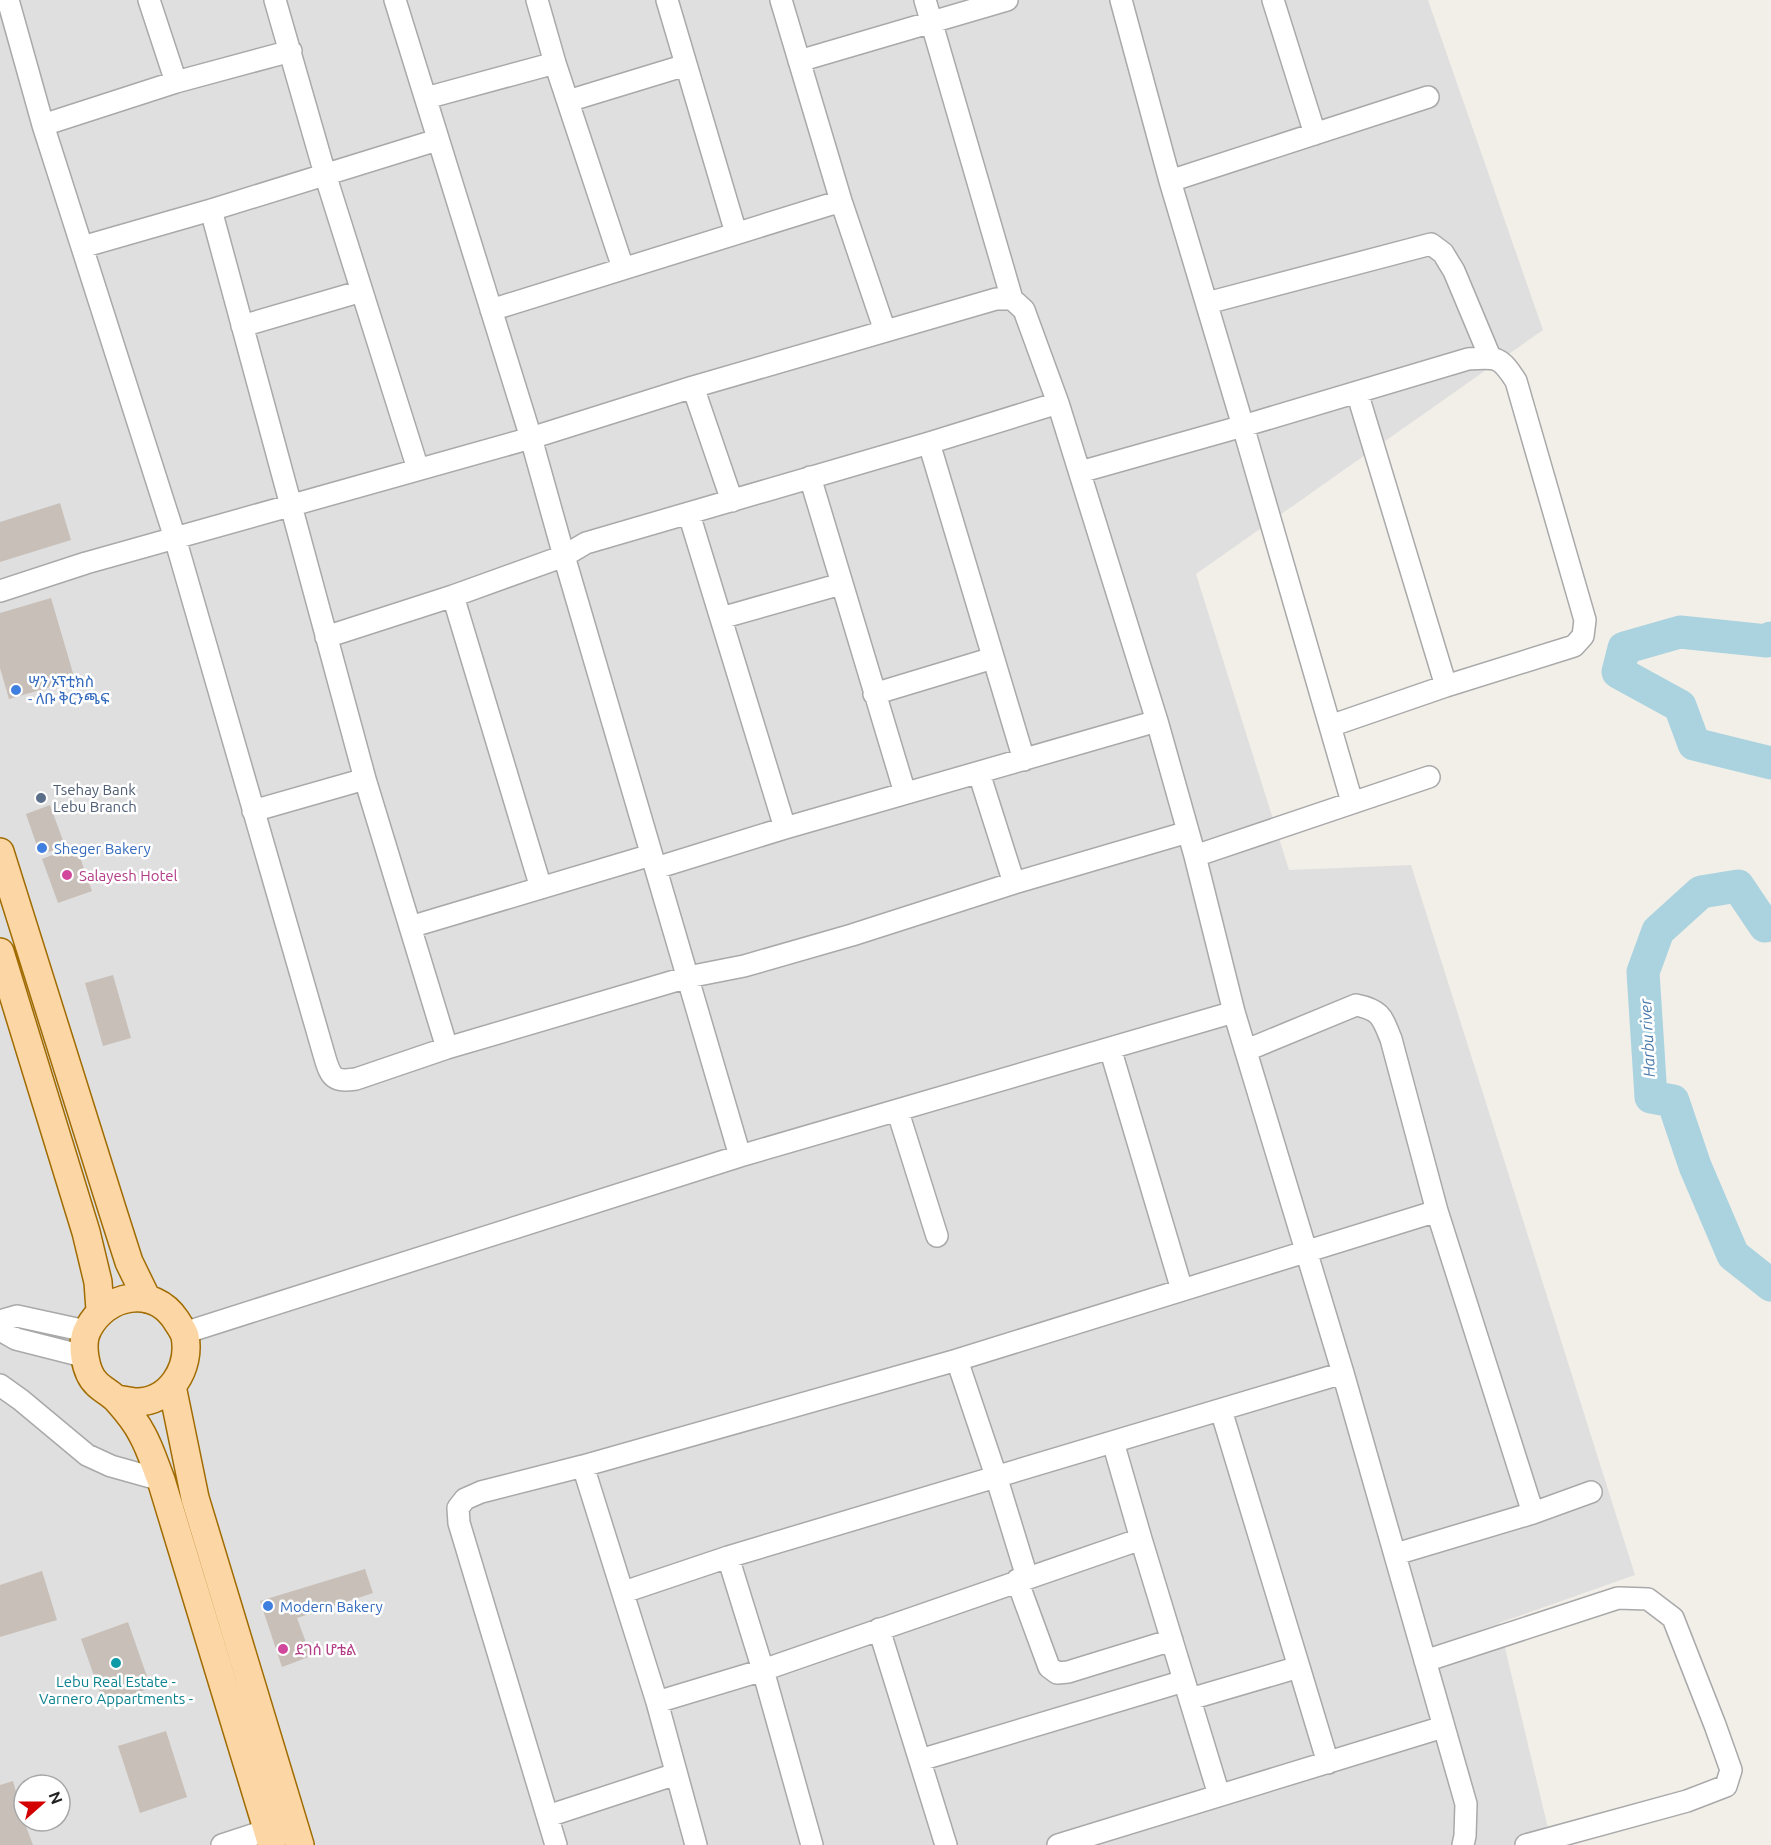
<svg xmlns="http://www.w3.org/2000/svg" width="1771" height="1845" font-family="Ubuntu,'Noto Sans Ethiopic',sans-serif">
<style>
.residential{fill:#e0dfdf;fill-rule:evenodd}
.lines{fill:none;stroke-linecap:round;stroke-linejoin:round}
.river{stroke:#aad3df;stroke-width:33}
.building{fill:#c7bfb8}
.minor-casing{stroke:#a9a9a9;stroke-width:24}
.major-casing{stroke:#a06b00;stroke-width:30}
.minor{stroke:#fff;stroke-width:21}
.major{stroke:#fcd6a4;stroke-width:27}
.shop-dot{fill:#3f7fe0;stroke:#fff;stroke-width:2}
.service-dot{fill:#5c6f8a;stroke:#fff;stroke-width:2}
.hotel-dot{fill:#d1479c;stroke:#fff;stroke-width:2}
.culture-dot{fill:#0f9aa8;stroke:#fff;stroke-width:2}
.labels{text-anchor:middle;dominant-baseline:central;stroke-width:5;stroke-linejoin:round;paint-order:stroke}
.shop-label{font-size:15px;fill:#366cbe;stroke:#fff;text-anchor:start}
.service-label{font-size:15px;fill:#4e5e75;stroke:#fff;text-anchor:start}
.hotel-label{font-size:15px;fill:#b23c85;stroke:#fff;text-anchor:start}
.culture-label{font-size:15px;fill:#0d838f;stroke:#fff}
.water-label{font-size:16px;font-style:italic;fill:#4a7aab;stroke:#fff}
</style>
<rect width="100%" height="100%" fill="#f2efe9"/>
<!-- residential -->
<path class="residential" d="M 0,0 L 1428,0 L 1543,330 L 1196,574 L 1289,870 L 1411,865 L 1635,1575 L 1499,1623 L 1552,1845 L 0,1845 ZM 24,1785 L 60,1785 L 60,1821 L 24,1821 Z"/>
<g class="lines">
<!-- river -->
<path class="river" d="M 1771,638 L 1767,641 L 1680,632 L 1624,648 L 1618,672 L 1680,706 L 1694,744 L 1771,763
M 1771,923 L 1765,926 L 1738,886 L 1701,892 L 1658,931 L 1643,972 L 1651,1097 L 1673,1101 L 1695,1166 L 1733,1255 L 1771,1285"/>
</g>
<!-- building -->
<path class="building" d="M 60,503 L 71,540 L 0,562 L 0,522 Z
M 51,598 L 75,680 L 9,699 L 0,668 L 0,613 Z
M 50,805 L 65,846 L 40,855 L 26,814 Z
M 76,846 L 92,891 L 58,903 L 42,859 Z
M 113,975 L 131,1038 L 103,1046 L 85,983 Z
M 365,1569 L 373,1593 L 297,1618 L 311,1656 L 282,1667 L 260,1601 Z
M 42,1571 L 57,1620 L 0,1637 L 0,1585 Z
M 128,1622 L 151,1688 L 104,1704 L 81,1639 Z
M 166,1731 L 187,1797 L 140,1813 L 118,1746 Z
M 13,1781 L 24,1821 L 33,1845 L 0,1845 L 0,1785 Z"/>
<g class="lines">
<defs>
<path id="minor" d="M 8,0 L 43,125 L 175,538 L 325,1058 C 331,1078 334,1082 356,1079 L 447,1048 L 688,977 L 744,966 L 852,935 L 1014,883 L 1188,832
M 149,0 L 176,82
M 275,0 L 325,174 L 418,469
M 395,0 L 531,438 L 564,556 L 740,1156
M 537,0 L 555,63 L 623,268
M 667,0 L 736,233
M 781,0 L 841,201 L 885,331
M 925,0 L 1012,299 L 1024,310 L 1058,403 L 1157,721 L 1195,856 L 1234,1012 L 1343,1373 L 1466,1804 L 1465,1836 L 1463,1845
M 1273,0 L 1315,134
M 799,61 L 1007,0
M 426,98 L 555,63
M 568,101 L 686,65
M 43,125 L 176,82 L 291,51
M 1170,181 L 1428,97
M 211,210 L 365,779 L 447,1048
M 82,247 L 211,210 L 437,140
M 1207,303 L 1431,244 L 1443,253 L 1454,271 L 1490,357
M 491,310 L 841,201
M 242,326 L 362,291
M 693,387 L 732,501
M 1357,392 L 1446,686
M 929,443 L 1024,760
M 1080,472 L 1243,426 L 1170,181 L 1121,0
M 810,477 L 905,793
M 689,514 L 785,828
M 0,591 L 86,563 L 531,438 L 693,387 L 996,299 L 1012,299
M 453,596 L 541,888
M 721,618 L 841,584
M 326,637 L 453,596 L 564,556 L 586,543 L 929,443 L 1058,403
M 874,694 L 993,658
M 1330,726 L 1446,686 L 1574,646 L 1583,636 L 1585,620 L 1516,381 C 1500,356 1497,357 1468,359 L 1243,426 L 1352,802
M 979,773 L 1014,883
M 253,811 L 365,779
M 1195,856 L 1429,777
M 656,868 L 785,828 L 1157,721
M 410,927 L 651,855
M 1110,1048 L 1182,1290
M 1247,1050 L 1356,1005 C 1381,1010 1382,1017 1391,1039 L 1437,1211 L 1533,1513 L 1396,1554
M 898,1112 L 937,1236
M 0,1321 L 17,1316 L 86,1331
M 0,1330 L 16,1339 L 83,1356
M 184,1333 L 740,1156 L 1234,1012
M 957,1360 L 996,1476 L 1027,1577
M 0,1385 L 21,1400 L 87,1455 L 111,1466 L 161,1480
M 1113,1442 L 1141,1539 L 1219,1795
M 583,1466 L 657,1702 L 696,1845
M 1533,1513 L 1591,1492
M 728,1557 L 763,1670 L 812,1845
M 1017,1580 L 1049,1667 L 1057,1673 L 1068,1672 L 1172,1640
M 624,1592 L 728,1557 L 1343,1373
M 879,1629 L 946,1845
M 1425,1661 L 1618,1598 L 1648,1599 L 1673,1618 L 1715,1725 L 1731,1770 L 1726,1786 L 1687,1801 L 1526,1845
M 1299,1667 L 1328,1763
M 1190,1699 L 1299,1667 L 1221,1410
M 657,1702 L 763,1670 L 1141,1539
M 920,1760 L 1184,1681
M 548,1816 L 676,1774
M 222,1845 L 268,1830
M 556,1845 L 459,1523 L 458,1508 L 465,1499 L 481,1492 L 583,1466 L 957,1360 L 1437,1211
M 1058,1845 L 1443,1727"/>
<path id="major" d="M 0,852 L 113,1212 L 129,1262 L 147,1299
M 0,952 L 86,1232 L 98,1282 L 100,1310
M 172,1386 L 195,1498 L 300,1845
M 117,1399 C 123,1400 129,1401 135,1402 C 170,1403 191,1368 185,1336 C 183,1330 179,1325 176,1320 C 153,1285 106,1294 88,1329 C 80,1343 85,1373 97,1384 C 103,1390 112,1394 118,1401 C 126,1410 136,1422 142,1434 C 150,1448 155,1465 161,1480 L 272,1845"/>
</defs>
<!-- minor casing -->
<use href="#minor" class="minor-casing"/>
<!-- major casing -->
<use href="#major" class="major-casing"/>
<!-- minor -->
<use href="#minor" class="minor"/>
<!-- major -->
<use href="#major" class="major"/>
</g>
<!-- markers -->
<g class="shop-dot">
<circle cx="16" cy="690" r="6"/>
<circle cx="42" cy="848" r="6"/>
<circle cx="268" cy="1606" r="6"/>
</g>
<circle class="service-dot" cx="41" cy="798" r="6"/>
<g class="hotel-dot">
<circle cx="67" cy="875" r="6"/>
<circle cx="283" cy="1649" r="6"/>
</g>
<circle class="culture-dot" cx="116" cy="1663" r="6"/>
<g class="labels">
<!-- shop labels -->
<g class="shop-label">
<text x="28" y="681">ሣን ኦፕቲክስ<tspan x="28" dy="17">- ለቡ ቅርንጫፍ</tspan></text>
<text x="54" y="848">Sheger Bakery</text>
<text x="280" y="1606">Modern Bakery</text>
</g>
<!-- service labels -->
<g class="service-label">
<text x="53" y="789">Tsehay Bank<tspan x="53" dy="17">Lebu Branch</tspan></text>
</g>
<!-- hotel labels -->
<g class="hotel-label">
<text x="79" y="875">Salayesh Hotel</text>
<text x="295" y="1649">ደገሰ ሆቴል</text>
</g>
<!-- culture labels -->
<g class="culture-label">
<text x="116" y="1681">Lebu Real Estate -<tspan x="116" dy="17">Varnero Appartments -</tspan></text>
</g>
<!-- water labels -->
<g class="water-label">
<text transform="translate(1647 1038) rotate(-93)">Harbu river</text>
</g>
</g>
<!-- north arrow -->
<g transform="translate(42 1803) rotate(69)"><circle r="28" fill="#ffffff" stroke="#a7a7a7" stroke-width="1.5"/>
<path d="M0-4.5L10 22L0 15L-10 22Z" fill="#d40000"/>
<text y="-9" font-size="16" font-weight="bold" text-anchor="middle" fill="#222222">N</text>
</g>
</svg>
